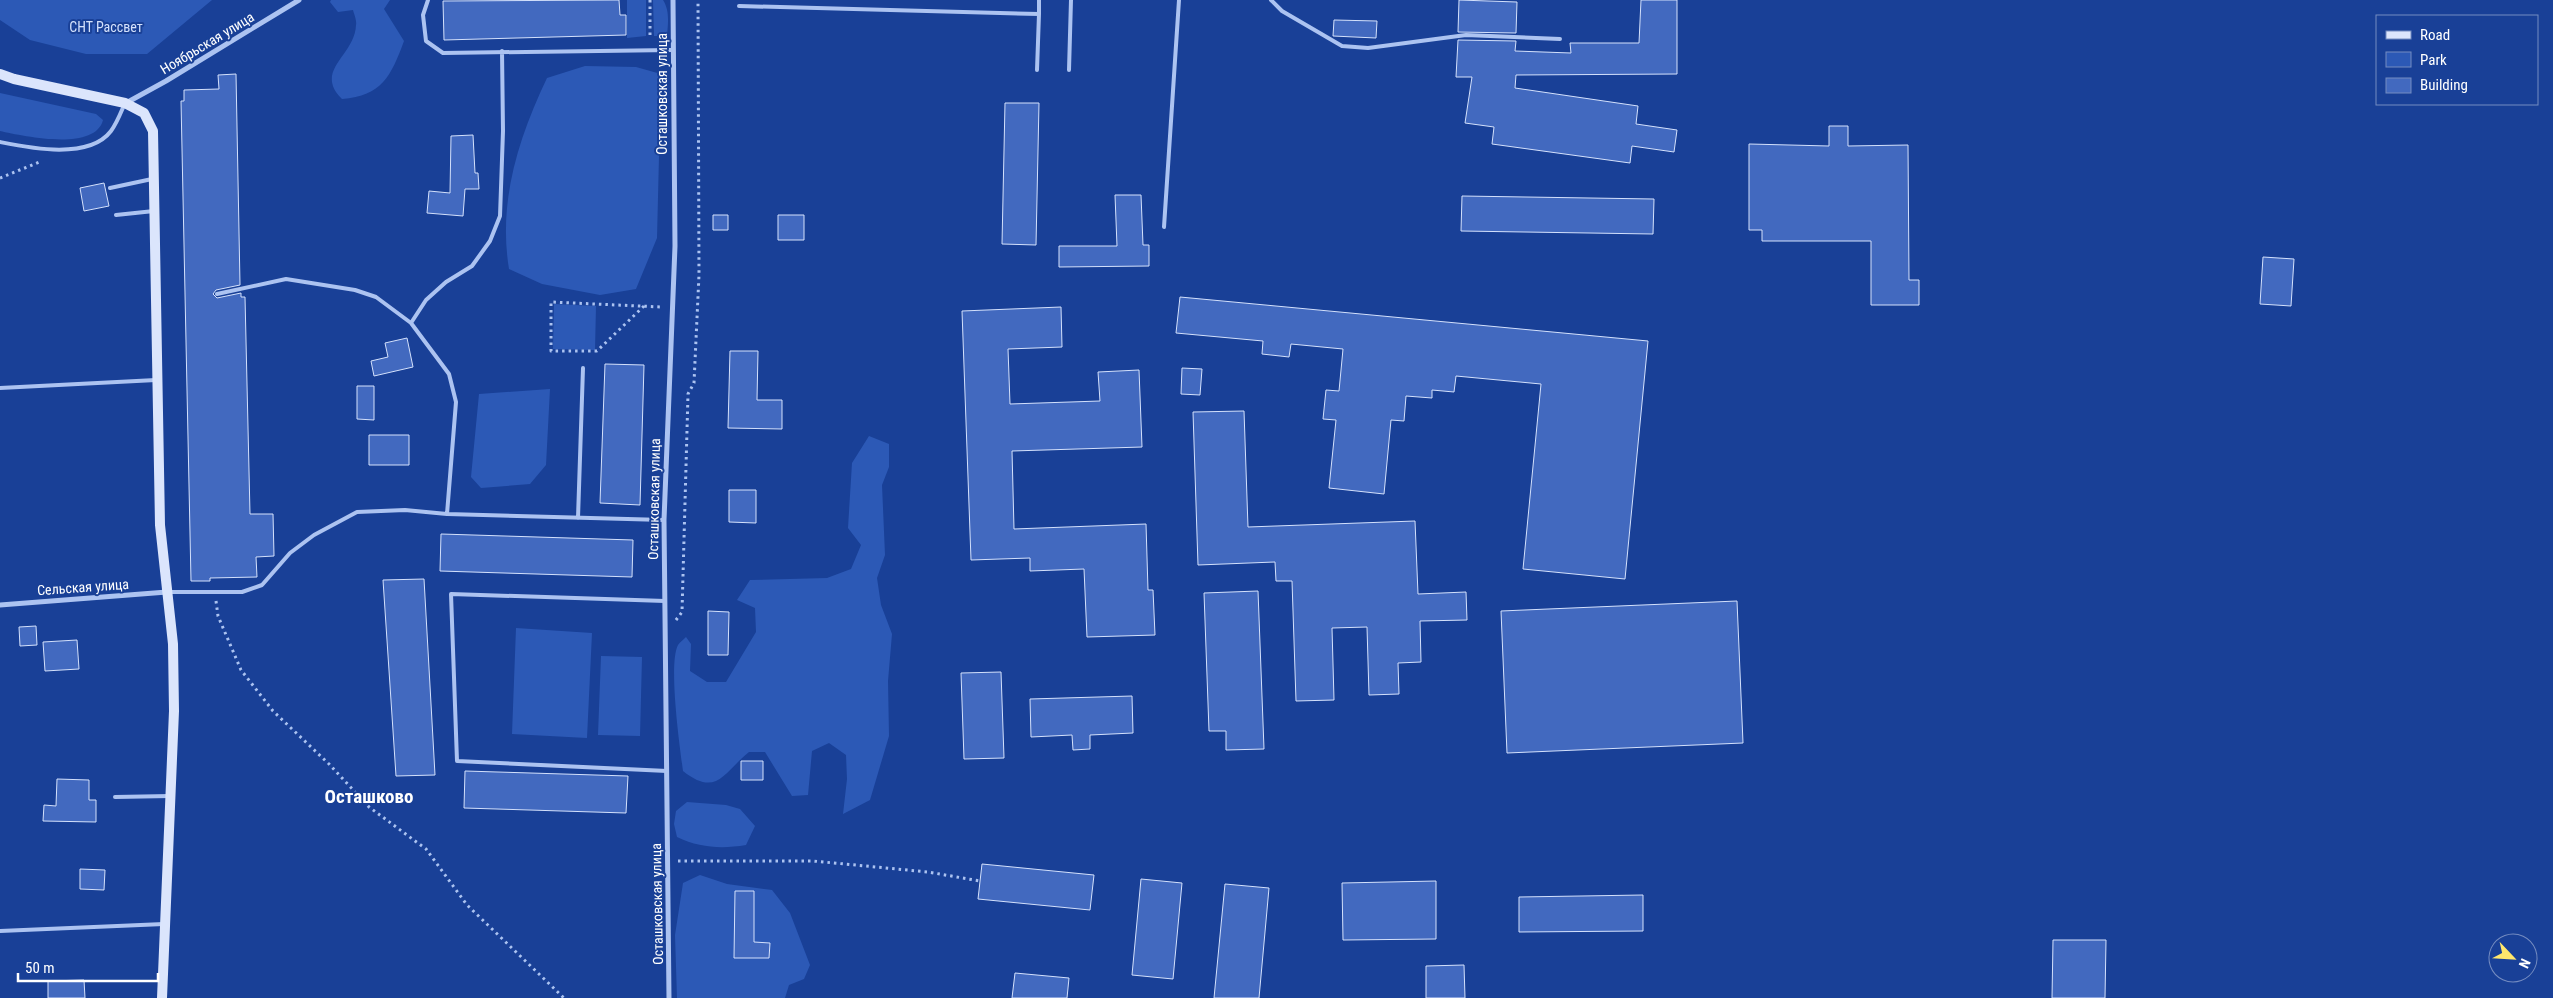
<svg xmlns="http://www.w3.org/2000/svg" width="2553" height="998" font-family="'Roboto Condensed',sans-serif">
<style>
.green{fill:#2c59b6}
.building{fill:#4269bf;stroke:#d4e1fc}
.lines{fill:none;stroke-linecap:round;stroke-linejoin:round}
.path{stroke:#acc3f1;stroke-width:3;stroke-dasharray:2.5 4;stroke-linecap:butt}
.lane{stroke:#acc3f1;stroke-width:4}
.street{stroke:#acc3f1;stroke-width:5}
.secondary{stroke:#dbe5fc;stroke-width:10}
.labels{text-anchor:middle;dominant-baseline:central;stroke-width:4;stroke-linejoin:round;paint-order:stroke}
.park-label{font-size:14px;fill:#d4e1fc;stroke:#194097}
.street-label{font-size:14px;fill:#fff;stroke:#194097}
.district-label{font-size:19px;font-weight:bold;fill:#fff;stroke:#194097}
</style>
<rect width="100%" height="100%" fill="#194097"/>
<!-- green -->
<path class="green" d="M 0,0 L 212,0 L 147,54 L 86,54 L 30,40 L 0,20 Z
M 331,0 L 390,0 L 384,9 L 404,41 C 391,76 382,96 342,99 C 313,70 355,56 356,25 C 357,21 354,14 353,10 L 338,12 L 330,2 Z
M 627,0 L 646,0 L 646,36 L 627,38 Z
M 653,0 L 663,0 C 670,11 668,23 667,36 L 654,36 Z
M 585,66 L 636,67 L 661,74 L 657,238 L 636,289 L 600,295 L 542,284 L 509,269 C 498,202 518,139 547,78 Z
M 0,93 L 96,114 L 103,120 C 95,152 23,136 0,131 Z
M 554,304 L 596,306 L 595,350 L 553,349 Z
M 550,389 L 546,465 L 530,484 L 481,488 L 471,477 L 479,394 Z
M 869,436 L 889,444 L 889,467 L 882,485 L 885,555 L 877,578 L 881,605 L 892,634 L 888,681 L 889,736 L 870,800 L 843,814 L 847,779 L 846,755 L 829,743 L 812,751 L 808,795 L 792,796 L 765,752 L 749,752 C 724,772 717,798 683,771 C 680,748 668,664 678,645 C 680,642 684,639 686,637 L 691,644 L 690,671 L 707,682 L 726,682 L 756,632 L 755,608 L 737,600 L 750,580 L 827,578 L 851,569 L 861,545 L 848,528 L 852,463 Z
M 516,628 L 592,633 L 587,738 L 512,734 Z
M 601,656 L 642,657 L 640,736 L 598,735 Z
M 687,802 L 726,805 L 740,809 L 755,826 L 746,845 C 722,849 700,848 677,837 L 674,824 L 676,811 Z
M 700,875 L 727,884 L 772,890 L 790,913 L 810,965 L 804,979 L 789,985 L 785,998 L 677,998 L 675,935 L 683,883 Z"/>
<!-- building -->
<path class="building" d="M 619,0 L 620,15 L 626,15 L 626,35 L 444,40 L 443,1 Z
M 1459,0 L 1517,2 L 1516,33 L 1458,32 Z
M 1641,0 L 1677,0 L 1677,74 L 1516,75 L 1515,88 L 1638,106 L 1636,124 L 1677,130 L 1674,152 L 1632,146 L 1630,163 L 1492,144 L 1494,127 L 1465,123 L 1472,77 L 1456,77 L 1458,40 L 1516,41 L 1515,51 L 1571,53 L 1570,43 L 1639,43 Z
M 1334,20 L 1377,21 L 1376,38 L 1333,36 Z
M 236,74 L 240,285 L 216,290 L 213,294 L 217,298 L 241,293 L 241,297 L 245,297 L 250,514 L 273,514 L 274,556 L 256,557 L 257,577 L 210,578 L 210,581 L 191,581 L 181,101 L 184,101 L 184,90 L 219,89 L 218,75 Z
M 1005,103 L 1039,103 L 1036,245 L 1002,244 Z
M 1829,126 L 1848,126 L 1848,146 L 1908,145 L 1909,280 L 1919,280 L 1919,305 L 1871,305 L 1871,241 L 1762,241 L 1762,230 L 1749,230 L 1749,144 L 1829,146 Z
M 473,135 L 475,173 L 478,173 L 479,189 L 465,189 L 463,216 L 427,213 L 429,191 L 450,193 L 451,136 Z
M 104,183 L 109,206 L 84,211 L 80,188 Z
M 1115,195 L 1141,195 L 1143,245 L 1149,245 L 1149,266 L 1059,267 L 1059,246 L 1117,246 Z
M 1462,196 L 1654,199 L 1653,234 L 1461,231 Z
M 713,215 L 728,215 L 728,230 L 713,230 Z
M 778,215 L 804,215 L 804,240 L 778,240 Z
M 2263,257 L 2294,259 L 2291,306 L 2260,304 Z
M 1180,297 L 1648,341 L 1625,579 L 1523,569 L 1541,384 L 1456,376 L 1454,392 L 1432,390 L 1432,398 L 1406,396 L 1404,421 L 1391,420 L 1384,494 L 1329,488 L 1336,420 L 1323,419 L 1326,390 L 1339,391 L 1343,349 L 1291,344 L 1289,357 L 1262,354 L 1263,341 L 1176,333 Z
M 1061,307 L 1062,347 L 1008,349 L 1010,404 L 1100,401 L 1098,372 L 1139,370 L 1142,447 L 1012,451 L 1014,529 L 1146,524 L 1148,590 L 1153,590 L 1155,635 L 1087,637 L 1084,569 L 1030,571 L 1030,558 L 971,560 L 962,311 Z
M 407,338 L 413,367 L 374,376 L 371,361 L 388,357 L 385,343 Z
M 730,351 L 758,351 L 757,400 L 782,400 L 782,429 L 728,428 Z
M 605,364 L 644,365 L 640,505 L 600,503 Z
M 1182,368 L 1202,369 L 1200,395 L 1181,394 Z
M 357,386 L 374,386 L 374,420 L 357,419 Z
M 1244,411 L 1248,527 L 1415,521 L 1418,594 L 1466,592 L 1467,620 L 1420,621 L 1421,662 L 1398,663 L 1399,694 L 1369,695 L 1367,627 L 1332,628 L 1334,700 L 1296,701 L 1292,581 L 1276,581 L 1275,562 L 1198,565 L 1193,412 Z
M 369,435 L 409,435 L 409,465 L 369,465 Z
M 729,490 L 756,490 L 756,523 L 729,522 Z
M 441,534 L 633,540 L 632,577 L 440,571 Z
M 424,579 L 435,775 L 396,776 L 383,580 Z
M 1258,591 L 1264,749 L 1226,750 L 1226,731 L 1209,731 L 1204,593 Z
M 1737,601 L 1743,743 L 1507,753 L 1501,611 Z
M 708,611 L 729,612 L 728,655 L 708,655 Z
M 36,626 L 37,645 L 20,646 L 19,627 Z
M 77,640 L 79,669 L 45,671 L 43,642 Z
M 1001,672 L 1004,758 L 964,759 L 961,673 Z
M 1132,696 L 1133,733 L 1090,735 L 1090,749 L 1073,750 L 1072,735 L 1031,737 L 1030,699 Z
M 741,761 L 763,761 L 763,780 L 741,780 Z
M 465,771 L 628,776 L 626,813 L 464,808 Z
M 57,779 L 89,780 L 89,800 L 96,800 L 96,822 L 43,821 L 44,805 L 56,806 Z
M 982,864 L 1094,875 L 1090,910 L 978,899 Z
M 80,869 L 105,870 L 104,890 L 80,889 Z
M 1141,879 L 1182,883 L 1173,979 L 1132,975 Z
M 1436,881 L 1436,939 L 1343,940 L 1342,883 Z
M 1225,884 L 1269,888 L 1259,998 L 1214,998 Z
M 735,891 L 754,891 L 754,942 L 770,943 L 769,958 L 734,958 Z
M 1643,895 L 1643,931 L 1519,932 L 1519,897 Z
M 2053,940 L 2106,940 L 2105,998 L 2052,998 Z
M 1464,965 L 1465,998 L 1426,998 L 1426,966 Z
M 1015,973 L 1069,978 L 1067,998 L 1012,998 Z
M 84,980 L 85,998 L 48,998 L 48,981 Z"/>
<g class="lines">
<!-- path -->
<path class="path" d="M 650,0 L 650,39
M 0,178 L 42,161
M 644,306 L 597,351 L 551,351 L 551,302 L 661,307
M 216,601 L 218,616 L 241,670 L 273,711 L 329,764 L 369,807 L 426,849 L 467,905 L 564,998
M 676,620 L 682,612 L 688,394 L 694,383 L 699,275 L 698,0
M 678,861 L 813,861 L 928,872 L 980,881"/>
<!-- lane -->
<path class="lane" d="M 428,0 L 423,15 L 426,41 L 443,53 L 672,50
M 1271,0 L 1282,11 L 1342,46 L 1368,48 L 1466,35 L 1560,39
M 739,6 L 1039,14 L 1039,0
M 1037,70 L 1039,14
M 1069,70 L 1071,0
M 0,142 C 30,148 89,160 111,131 C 117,123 121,112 125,103
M 110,188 L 152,179
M 116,215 L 154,211
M 1164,227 L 1179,0
M 411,323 L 426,300 L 446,282 L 472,266 L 490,241 L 500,216 L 503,131 L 502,51
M 0,388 L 156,380
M 447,514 L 664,520
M 578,518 L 583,368
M 168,592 L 242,592 L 262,585 L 290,553 L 314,535 L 357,512 L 405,510 L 447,514 L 456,402 L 449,374 L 411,323 L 376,297 L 355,290 L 286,279 L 217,294
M 665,601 L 451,594 L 457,761 L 667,771
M 115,797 L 170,796
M 0,931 L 164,924"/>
<!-- street -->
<path class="street" d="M 126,103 L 166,81 L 299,0
M 0,605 L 167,592
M 669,998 L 664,520 L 675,246 L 673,0"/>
<!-- secondary -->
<path class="secondary" d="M 0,74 L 14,79 L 125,103 L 144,113 L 153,131 L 160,525 L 173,644 L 174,711 L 162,998"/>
</g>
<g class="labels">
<!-- park labels -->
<g class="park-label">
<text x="106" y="27">СНТ Рассвет</text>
</g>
<!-- street labels -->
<g class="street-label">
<text transform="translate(207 43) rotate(-31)">Ноябрьская улица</text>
<text transform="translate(662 94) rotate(-90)">Осташковская улица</text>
<text transform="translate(654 499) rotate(-89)">Осташковская улица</text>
<text transform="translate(83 587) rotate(-4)">Сельская улица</text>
<text transform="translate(657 904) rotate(-91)">Осташковская улица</text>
</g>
<!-- district labels -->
<g class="district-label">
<text x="369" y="796">Осташково</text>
</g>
</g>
<!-- legend -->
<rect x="2376" y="15" width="162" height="90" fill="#194097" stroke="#758cc1"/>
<rect x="2386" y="31" width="25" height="8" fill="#dbe5fc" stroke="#758cc1"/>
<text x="2420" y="40" font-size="15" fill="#ffffff">Road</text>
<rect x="2386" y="52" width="25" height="15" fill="#2c59b6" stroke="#758cc1"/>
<text x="2420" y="65" font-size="15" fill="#ffffff">Park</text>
<rect x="2386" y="78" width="25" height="15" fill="#4269bf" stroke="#758cc1"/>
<text x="2420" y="90" font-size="15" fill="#ffffff">Building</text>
<!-- north arrow -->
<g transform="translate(2513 958) rotate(115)"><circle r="24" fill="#194097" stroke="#758cc1"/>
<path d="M0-4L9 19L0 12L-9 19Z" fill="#ffe76c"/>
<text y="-8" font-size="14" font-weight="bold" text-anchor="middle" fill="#ffffff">N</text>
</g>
<!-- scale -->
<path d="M18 973v8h140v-8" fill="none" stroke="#ffffff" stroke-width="2.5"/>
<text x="25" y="973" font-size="15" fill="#ffffff" stroke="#194097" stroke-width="4" paint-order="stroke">50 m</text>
</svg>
